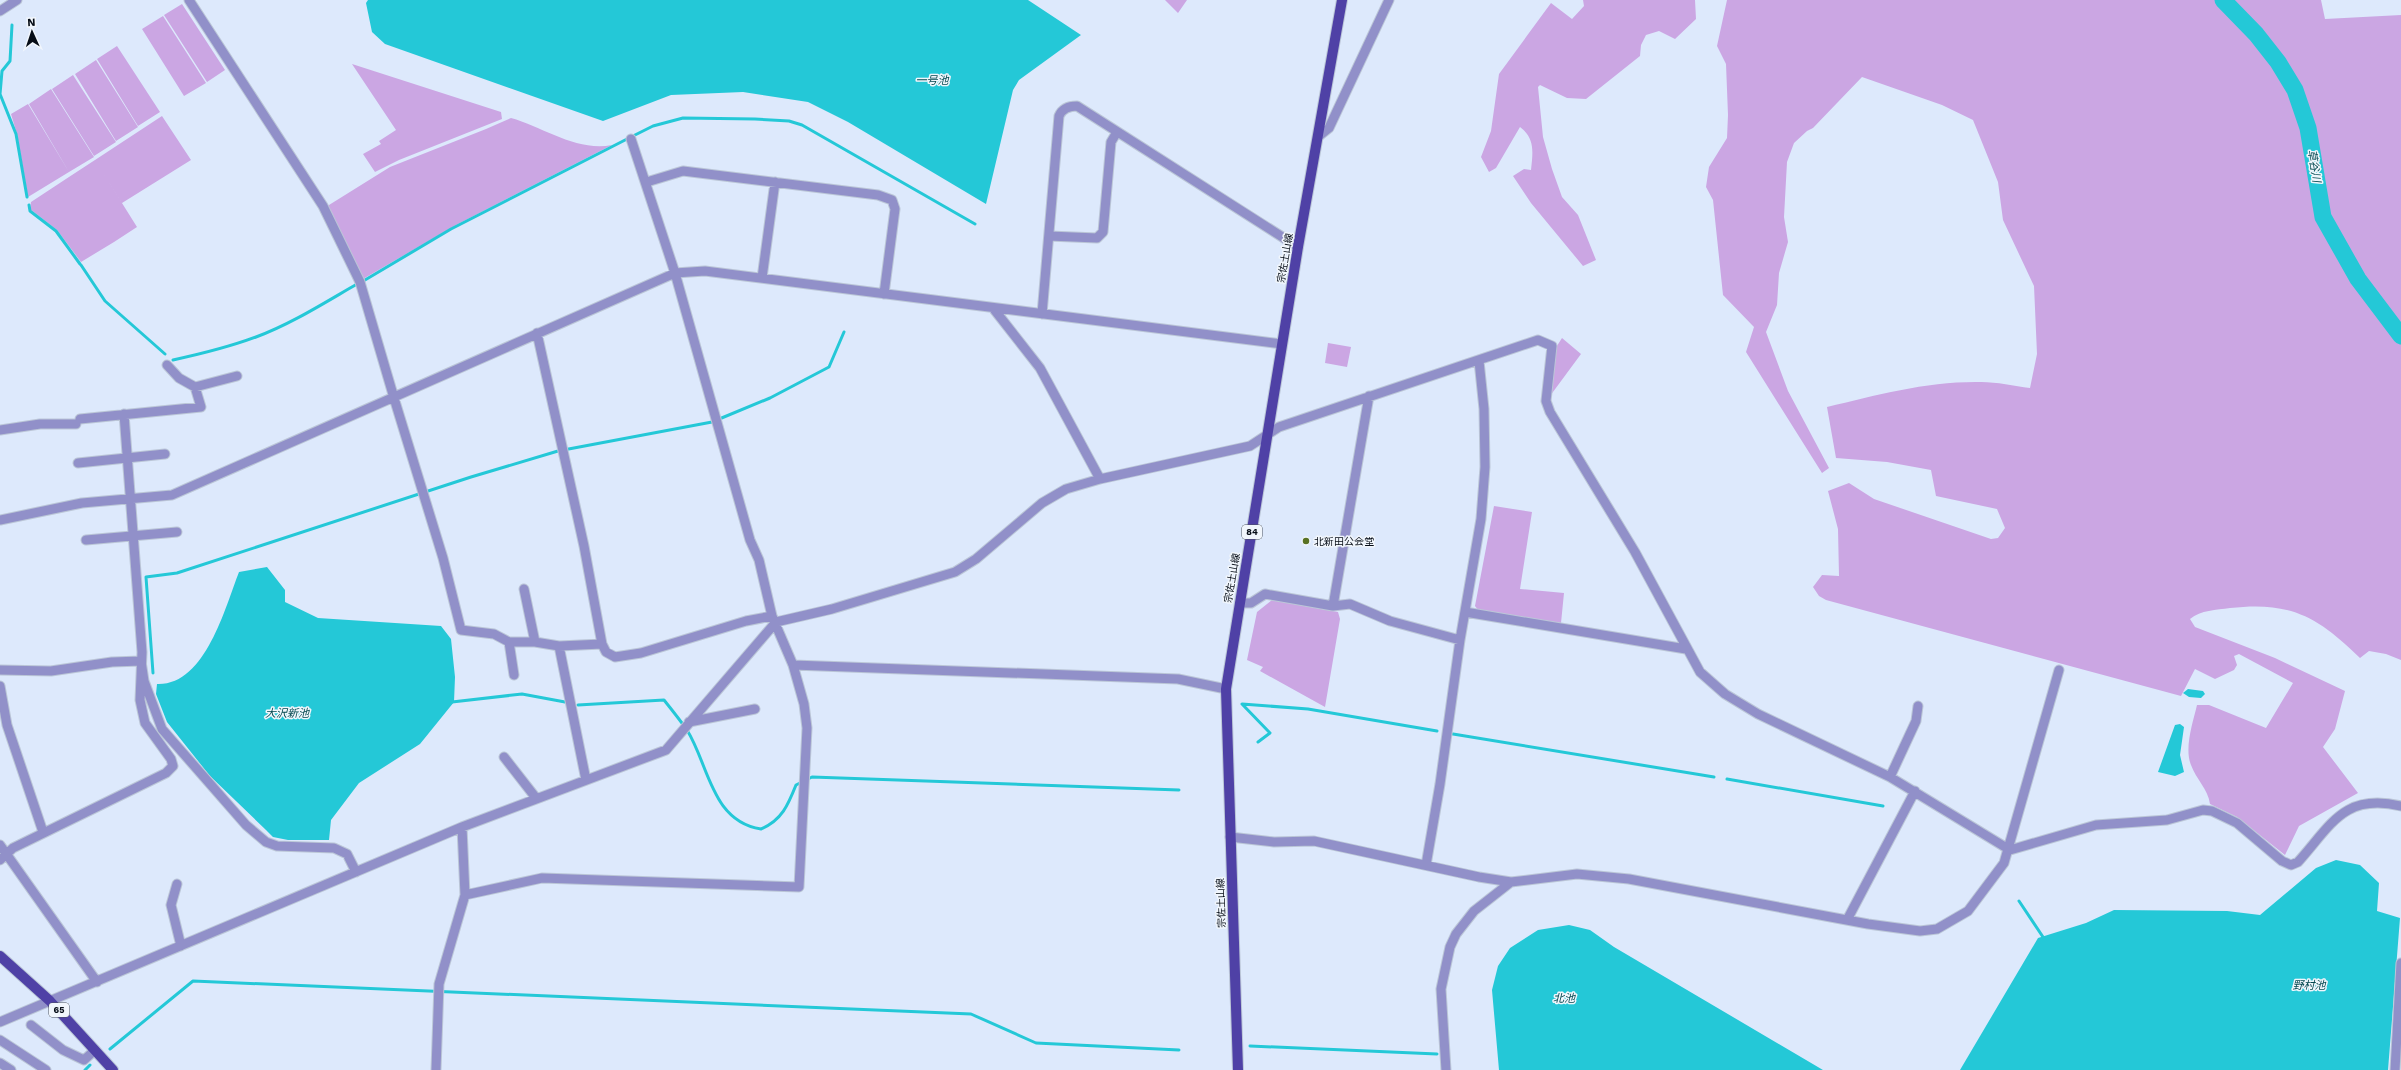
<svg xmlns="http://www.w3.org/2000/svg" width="2401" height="1070" font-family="'Work Sans','Noto Sans JP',sans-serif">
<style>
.green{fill:#cba6e3}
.water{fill:#24c8d7}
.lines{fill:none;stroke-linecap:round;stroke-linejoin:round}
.stream{stroke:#24c8d7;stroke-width:3}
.river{stroke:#24c8d7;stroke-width:17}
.minor-casing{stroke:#bbc6d7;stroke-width:11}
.primary-casing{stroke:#bbc6d7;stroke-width:12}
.minor{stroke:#9190c9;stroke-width:9}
.primary{stroke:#4f41a6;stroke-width:10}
.poi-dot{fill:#587123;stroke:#f1f6fc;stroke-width:1.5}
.labels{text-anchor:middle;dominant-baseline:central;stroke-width:3;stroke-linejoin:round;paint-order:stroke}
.shield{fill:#f1f6fc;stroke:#4c535c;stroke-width:1}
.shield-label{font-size:9px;font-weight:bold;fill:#060d17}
.street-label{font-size:10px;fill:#060d17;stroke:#f1f6fc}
.poi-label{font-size:10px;fill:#060d17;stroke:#f1f6fc;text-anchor:start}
.water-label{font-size:11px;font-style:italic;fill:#03484f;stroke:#f1f6fc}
</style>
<rect width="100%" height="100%" fill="#dde9fc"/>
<!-- green -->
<path class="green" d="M 1165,0 L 1187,0 L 1178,13 Z
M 1583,0 L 1695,0 L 1696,19 L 1675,39 L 1659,31 L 1646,35 L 1641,45 L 1640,56 L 1586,99 L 1567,98 L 1540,85 L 1538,87 L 1543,137 L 1552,169 L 1562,197 L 1578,215 L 1596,260 L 1583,266 L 1531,203 L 1513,176 L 1524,169 L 1531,170 C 1533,152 1535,138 1520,127 L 1496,168 L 1489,172 L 1481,157 L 1491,131 L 1499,74 L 1551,3 L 1572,19 L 1584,6 Z
M 1727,0 L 2321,0 L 2325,19 L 2401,15 L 2401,660 L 2386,654 L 2369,651 L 2360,658 C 2318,617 2291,601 2230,608 C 2216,610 2201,610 2190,619 L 2195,627 L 2275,658 L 2345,691 L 2335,729 L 2323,747 L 2358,793 L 2299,826 L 2285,855 L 2237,817 L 2210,804 C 2208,789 2196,779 2191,765 C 2184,748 2193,722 2197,705 L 2209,705 L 2266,728 L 2293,683 L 2239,654 L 2234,656 L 2237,665 L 2234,670 L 2215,679 L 2195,669 L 2181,696 L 1826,600 L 1819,596 L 1813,587 L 1822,575 L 1839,576 L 1838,529 L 1828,491 L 1849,483 L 1874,499 L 1991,539 L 1998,538 L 2005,528 L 1997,509 L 1936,496 L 1931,470 L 1887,462 L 1836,458 L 1827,407 C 1877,395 1928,381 1981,382 C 1997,382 2014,386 2030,388 L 2037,354 L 2034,286 L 2003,220 L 1998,182 L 1973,120 L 1942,105 L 1862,77 L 1813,128 L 1807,131 L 1794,143 L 1787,162 L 1784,217 L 1788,242 L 1779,273 L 1777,305 L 1766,332 L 1788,391 L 1829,468 L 1822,473 L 1746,352 L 1754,327 L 1723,295 L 1713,200 L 1706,187 L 1709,167 L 1727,138 L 1728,115 L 1726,64 L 1717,46 Z
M 182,4 L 225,70 L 207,82 L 164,15 Z
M 163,16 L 206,83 L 184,96 L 142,29 Z
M 117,46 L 160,112 L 138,126 L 97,59 Z
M 96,60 L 138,127 L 116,141 L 75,74 Z
M 352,64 L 501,112 L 502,119 L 399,160 L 375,172 L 363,154 L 381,144 L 379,141 L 396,130 Z
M 73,75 L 116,142 L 94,156 L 52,89 Z
M 51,89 L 94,157 L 69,172 L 29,104 Z
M 28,104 L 69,172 L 28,197 L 17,134 L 11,114 Z
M 162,116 L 191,160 L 122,203 L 95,160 Z
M 511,118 C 543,127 577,152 612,145 L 456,225 L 363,279 L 327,209 L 329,205 L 390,167 L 486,129 Z
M 95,160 L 137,227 L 114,242 L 72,175 Z
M 72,175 L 114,242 L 81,262 L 57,230 L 30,209 L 31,202 Z
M 1562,338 L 1581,354 L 1550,396 L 1555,349 Z
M 1328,343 L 1351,347 L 1347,367 L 1325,363 Z
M 1494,506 L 1532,512 L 1520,589 L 1564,593 L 1561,623 L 1478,610 L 1475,606 Z
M 1272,600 L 1338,612 L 1340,619 L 1325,707 L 1260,671 L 1263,667 L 1247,660 L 1257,612 Z"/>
<!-- water -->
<path class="water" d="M 368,0 L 1028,0 L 1081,35 L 1019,80 L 1013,90 L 986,204 L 848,122 L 808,102 L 743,92 L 671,95 L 603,121 L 385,44 L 372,32 L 366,3 Z
M 267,567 L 285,590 L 285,602 L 318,618 L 441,626 L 451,639 L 455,677 L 454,702 L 420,744 L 359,783 L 331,820 L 329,840 L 288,840 L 273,837 L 266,830 L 210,776 L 167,722 L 156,694 L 157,684 C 205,686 225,608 239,572 Z
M 2188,689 L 2203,691 L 2205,694 L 2201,698 L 2189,697 L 2183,693 Z
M 2180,724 L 2184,727 L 2180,755 L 2184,772 L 2175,776 L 2158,772 L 2175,725 Z
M 2336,860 L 2360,865 L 2379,883 L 2377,911 L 2400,918 L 2388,1070 L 1960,1070 L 2038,938 L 2086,923 L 2114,910 L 2227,911 L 2260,915 L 2316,868 Z
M 1569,925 L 1590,930 L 1614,947 L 1823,1070 L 1499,1070 L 1492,990 L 1498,966 L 1510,948 L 1538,930 Z"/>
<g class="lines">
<!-- stream -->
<path class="stream" d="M 12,25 L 10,61 L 2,71 L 0,94 L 16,134 L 27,197
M 29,205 L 30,211 L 56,231 L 80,264
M 81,265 L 105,301 L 165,354
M 365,280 L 451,229 L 629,138 L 653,126 L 683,118 L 755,119 L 789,121 L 802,125 L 975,224
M 173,360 C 201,354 229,347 256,337 C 291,324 324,303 357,284
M 153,673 L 146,577 L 177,573 L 471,477 L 558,451 L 712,422 L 770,398 L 829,367 L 844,332
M 452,702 L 522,694 L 565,702
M 578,705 L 664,700 C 672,710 680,720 687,730 C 709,765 711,821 761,829 C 782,820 788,805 796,785 L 812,777 L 1179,790
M 1453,734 L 1714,777
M 1258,742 L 1270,733 L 1242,704 L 1308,709 L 1437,731
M 1727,779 L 1883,806
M 2019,901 L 2045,940
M 1250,1046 L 1437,1054
M 110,1049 L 193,981 L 971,1014 L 1036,1043 L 1179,1050
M 85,1070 L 90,1065"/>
<!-- river -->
<path class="river" d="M 2223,0 L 2256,34 L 2278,62 L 2295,90 L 2308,128 L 2323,217 L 2358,279 L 2401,336"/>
<defs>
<path id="minor" d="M 189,0 L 323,206 L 360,282 L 394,398 L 443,558 L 461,630 L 494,634 L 509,642 L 535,642 L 559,646 L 602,644
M 0,11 L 17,0
M 1319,136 L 1329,128 L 1389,0
M 650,181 L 683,171 L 878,195 L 892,200 L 895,209 L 884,294
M 1049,236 L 1097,238 L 1103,232 L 1111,142 L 1117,132
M 762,278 L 775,182
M 993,308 L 1040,368 L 1100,479
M 1042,314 L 1059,116 C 1062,109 1069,106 1077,106 L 1298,247
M 537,333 L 584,546 L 602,644 L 606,652 L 615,657 L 641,653 L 746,621 L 772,616
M 195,387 L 237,376
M 80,419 L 201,407 L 195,387 L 179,378 L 167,365
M 0,430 L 40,424 L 76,424
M 78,463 L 165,454
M 0,520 L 82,503 L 172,495 L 675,273 L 705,271 L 1282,344
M 86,540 L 177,532
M 524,589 L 535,642
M 1240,603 L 1251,603 L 1265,594 L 1333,606 L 1350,604 L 1390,621 L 1460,640
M 1333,606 L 1369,396
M 1465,612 L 1686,649
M 509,642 L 514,675
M 559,646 L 586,780
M 793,665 L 1178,679 L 1226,689
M 0,670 L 51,671 L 112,662 L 141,661 L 144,681 L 162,729 L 246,825 L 266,842 L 277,846 L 334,848 L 347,854 L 356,872
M 0,686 L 7,725 L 43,832
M 689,722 L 755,709
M 504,757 L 536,798
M 1890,777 L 1916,721 L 1918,706
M 462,827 L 465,895
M 1230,837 L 1274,842 L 1314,841 L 1479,877 L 1511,882 L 1577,874 L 1629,879 L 1868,924 L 1920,931 L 1937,929 L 1968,911 L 2004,863 L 2059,670
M 0,845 L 97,982
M 2010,850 L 2096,825 L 2167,820 L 2203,810 L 2212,811 L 2237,823 L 2282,861 L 2291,865 L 2298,862 C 2332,824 2344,793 2401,806
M 0,860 L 13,848 L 166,773 L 173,766 L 171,759 L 145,723 L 140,700 L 142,652 L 124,414
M 1426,865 L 1440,784 L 1460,640 L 1481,519 L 1485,467 L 1484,409 L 1479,361
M 177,884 L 171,905 L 181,946
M 1847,920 L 1915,791
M 0,1022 L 462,827 L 666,750 L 776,622 L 832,609 L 955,572 L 976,559 L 1042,503 L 1066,489 L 1100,479 L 1250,446 L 1279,427 L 1538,340 L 1552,346 L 1546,401 L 1550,412 L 1635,552 L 1700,672 L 1725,694 L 1758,714 L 1890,777 L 2010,850
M 31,1025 L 63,1050 L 84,1060 L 95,1050
M 0,1040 L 46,1070
M 0,1063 L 11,1070
M 436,1070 L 439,984 L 465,895 L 542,878 L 799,887 L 807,728 L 804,704 L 793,665 L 772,616 L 759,560 L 750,540 L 675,273 L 631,139
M 1446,1070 L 1441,989 L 1450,947 L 1456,934 L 1474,911 L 1511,882
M 2395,1070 L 2401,963"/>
<path id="primary" d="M 0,956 L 50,1001 L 113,1070
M 1238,1070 L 1226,689 L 1298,247 L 1342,0"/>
</defs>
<!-- minor casing -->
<use href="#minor" class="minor-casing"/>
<!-- primary casing -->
<use href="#primary" class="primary-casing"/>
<!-- minor -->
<use href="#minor" class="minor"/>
<!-- primary -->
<use href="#primary" class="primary"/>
</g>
<!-- markers -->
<circle class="poi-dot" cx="1306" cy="541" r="4"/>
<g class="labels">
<!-- shield labels -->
<g class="shield">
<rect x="1242" y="525" width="20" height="14" rx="3"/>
<rect x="49" y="1003" width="20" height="14" rx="3"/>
</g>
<g class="shield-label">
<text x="1252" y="532">84</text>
<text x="59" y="1010">65</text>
</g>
<!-- street labels -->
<g class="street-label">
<text transform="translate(1285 258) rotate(-80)">宗佐土山線</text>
<text transform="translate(1232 578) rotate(-80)">宗佐土山線</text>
<text transform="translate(1221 903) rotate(-92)">宗佐土山線</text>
</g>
<!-- poi labels -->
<g class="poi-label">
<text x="1314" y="541">北新田公会堂</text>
</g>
<!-- water labels -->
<g class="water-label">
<text x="932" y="80">一号池</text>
<text transform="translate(2314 166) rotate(81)">草谷川</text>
<text x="287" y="713">大沢新池</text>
<text x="2309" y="985">野村池</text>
<text x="1564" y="998">北池</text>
</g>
</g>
<!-- north arrow -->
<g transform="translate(32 32) rotate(357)" stroke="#f1f6fc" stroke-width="3" paint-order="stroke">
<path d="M0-3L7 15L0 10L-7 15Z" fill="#060d17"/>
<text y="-6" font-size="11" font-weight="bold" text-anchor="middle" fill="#060d17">N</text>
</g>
</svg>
